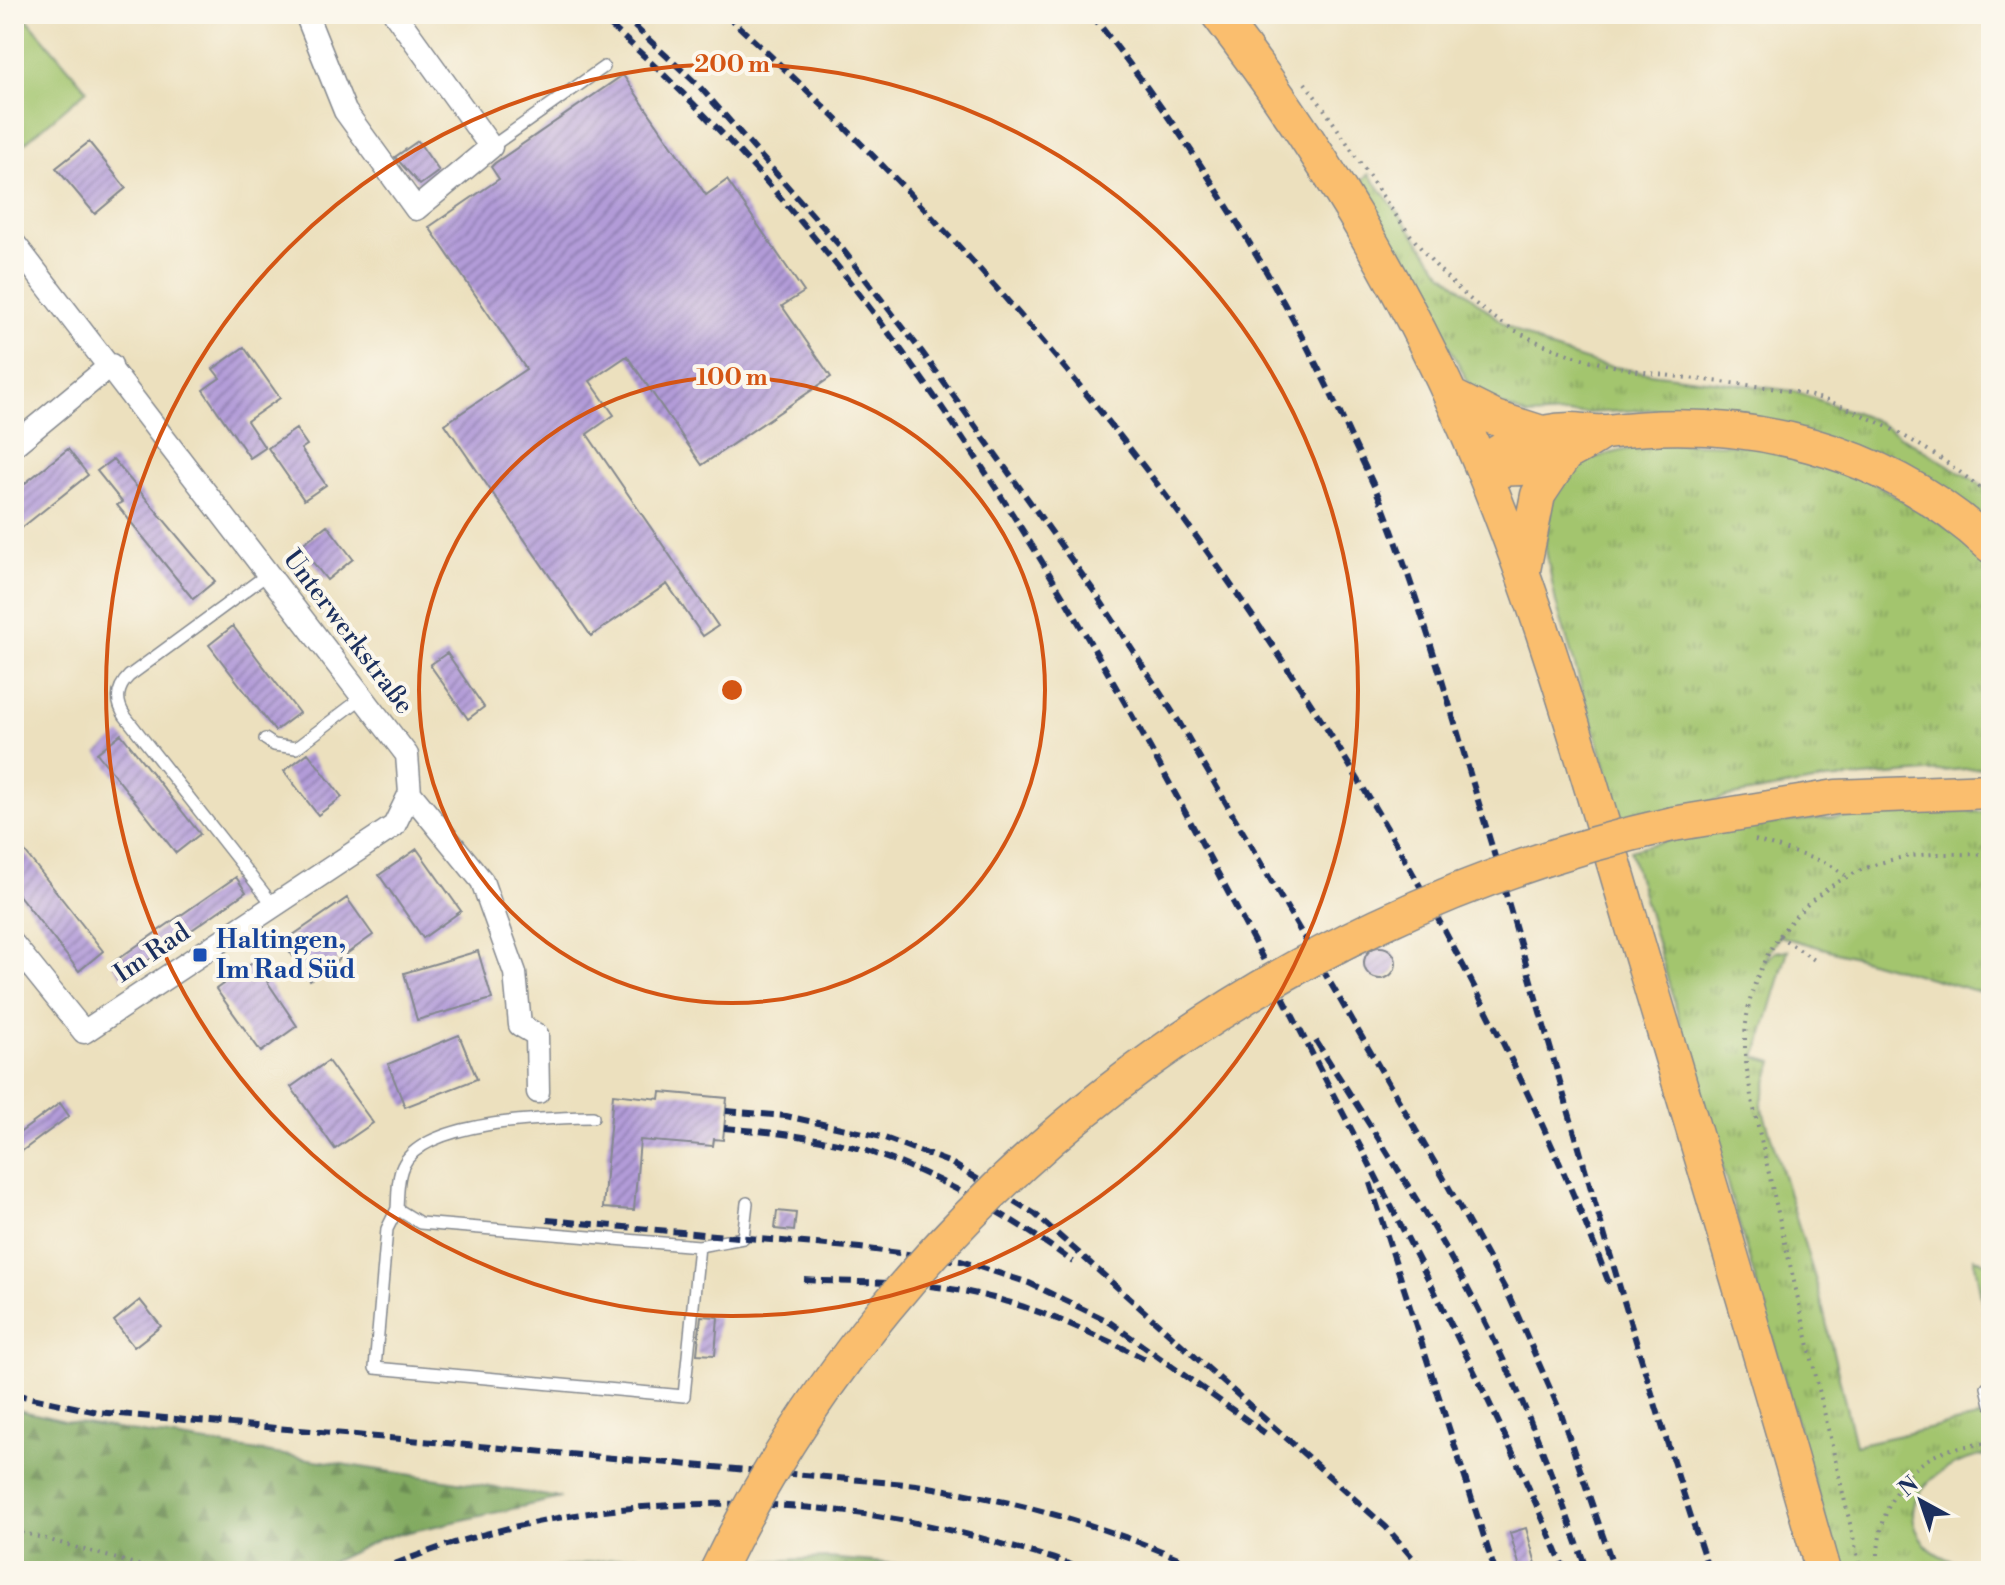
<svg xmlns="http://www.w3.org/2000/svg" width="2005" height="1585" font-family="'Libre Bodoni',serif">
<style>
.grass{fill:url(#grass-tufts);stroke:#5f7a66;stroke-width:2}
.forest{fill:url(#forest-firs);stroke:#4e6c60;stroke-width:2}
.pitch{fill:#a3c56e;stroke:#5f7a66;stroke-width:2}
.building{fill:url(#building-hatch)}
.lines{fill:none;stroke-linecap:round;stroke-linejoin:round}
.lane-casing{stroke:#84888e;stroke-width:14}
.street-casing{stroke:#84888e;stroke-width:25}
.primary-casing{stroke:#84888e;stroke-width:37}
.path{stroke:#84888e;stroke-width:4;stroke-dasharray:2 6;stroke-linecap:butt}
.lane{stroke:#fff;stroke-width:11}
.street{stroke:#fff;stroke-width:22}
.primary{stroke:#fabe6e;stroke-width:34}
.rail{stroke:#1b2f5e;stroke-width:6;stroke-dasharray:12 6;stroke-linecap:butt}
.primary-bridge-casing{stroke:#84888e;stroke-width:37;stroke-linecap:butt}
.primary-bridge{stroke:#fabe6e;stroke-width:34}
.ring{fill:none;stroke:#d45514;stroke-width:4}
.transit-dot{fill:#1a4fb4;stroke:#fbf7ec;stroke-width:3}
.labels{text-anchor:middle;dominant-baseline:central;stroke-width:8;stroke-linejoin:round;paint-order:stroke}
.street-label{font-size:26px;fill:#1b2f5e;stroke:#fbf7ec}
.transit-label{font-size:26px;font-weight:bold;fill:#164399;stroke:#fbf7ec;text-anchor:start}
.centre{fill:#d45514;stroke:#fbf7ec;stroke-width:4}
.ring-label{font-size:24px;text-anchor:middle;font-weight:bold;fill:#d45514;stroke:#fbf7ec;stroke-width:8;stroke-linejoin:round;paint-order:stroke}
</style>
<defs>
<pattern id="grass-tufts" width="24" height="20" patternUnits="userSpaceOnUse" patternTransform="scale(2)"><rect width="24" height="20" fill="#a3c56e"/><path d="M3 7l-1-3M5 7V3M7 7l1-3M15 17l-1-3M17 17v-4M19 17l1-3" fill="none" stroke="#84a05e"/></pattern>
<pattern id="forest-firs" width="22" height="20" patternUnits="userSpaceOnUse" patternTransform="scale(2)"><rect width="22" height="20" fill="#82aa61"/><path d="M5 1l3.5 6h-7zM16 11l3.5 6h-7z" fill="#6a8b53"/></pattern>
<pattern id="building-hatch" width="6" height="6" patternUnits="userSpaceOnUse" patternTransform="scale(2)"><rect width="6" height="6" fill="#b29bd8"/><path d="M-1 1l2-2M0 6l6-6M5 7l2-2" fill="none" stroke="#907fb2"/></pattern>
</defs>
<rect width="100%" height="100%" fill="#fbf7ec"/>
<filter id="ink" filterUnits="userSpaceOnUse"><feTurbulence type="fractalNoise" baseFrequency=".0125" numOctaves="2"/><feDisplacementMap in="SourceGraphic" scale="16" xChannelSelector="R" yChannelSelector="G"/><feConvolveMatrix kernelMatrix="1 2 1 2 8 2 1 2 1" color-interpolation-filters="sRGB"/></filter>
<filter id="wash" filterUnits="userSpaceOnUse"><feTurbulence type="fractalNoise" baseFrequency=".006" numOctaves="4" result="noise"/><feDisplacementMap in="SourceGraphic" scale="32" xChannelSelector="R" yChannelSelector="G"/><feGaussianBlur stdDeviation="1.8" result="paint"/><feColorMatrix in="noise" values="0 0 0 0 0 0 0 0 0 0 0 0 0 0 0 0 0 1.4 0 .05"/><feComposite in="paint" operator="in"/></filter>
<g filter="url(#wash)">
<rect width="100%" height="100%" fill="#ece0be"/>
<!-- grass -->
<path class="grass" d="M 1369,174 L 1442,272 L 1504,324 L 1551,349 L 1597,364 L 1657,374 L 1794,391 L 1874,420 L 1991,491 L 1991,529 L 1717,413 L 1662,409 L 1528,416 L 1474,393 L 1402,258 L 1356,184 Z
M 1653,443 L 1753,445 L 1866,478 L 1961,536 L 1991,570 L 1991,767 L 1825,780 L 1732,796 L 1623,824 L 1556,603 L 1545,545 L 1552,495 L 1568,474 L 1589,459 Z
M 1936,811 L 1991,812 L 1991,995 L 1779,936 L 1763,963 L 1775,952 L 1788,950 L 1756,1057 L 1773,1062 L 1761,1104 L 1818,1288 L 1855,1445 L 1991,1415 L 1991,1462 L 1988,1455 C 1945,1460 1887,1498 1926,1545 C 1940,1561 1969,1565 1989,1571 L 1840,1571 L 1630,850 C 1730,822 1833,817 1936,811 Z
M 1974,1258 L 1991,1264 L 1991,1352 Z
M 638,1555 L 637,1571 L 536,1571 Z"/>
<!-- forest -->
<path class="forest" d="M 14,1409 L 65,1421 L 561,1498 L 382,1538 L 313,1571 L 14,1571 Z
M 828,1558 L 919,1566 L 935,1571 L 759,1571 L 767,1561 Z"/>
<!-- pitch -->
<path class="pitch" d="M 14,14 L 23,14 L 87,90 L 14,152 Z"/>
<g id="blocks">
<!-- building -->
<path class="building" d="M 623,75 L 706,195 L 727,180 L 804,292 L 782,306 L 831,377 L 702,465 L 627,356 L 590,381 L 614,415 L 587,434 L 718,626 L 703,636 L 667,584 L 591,636 L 445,424 L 526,369 L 429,227 L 499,179 L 491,167 L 495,163 Z
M 418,141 L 439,171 L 420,185 L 395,157 Z
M 89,142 L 126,188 L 95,214 L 56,168 Z
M 244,347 L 280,398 L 247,421 L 265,448 L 250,458 L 203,390 L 220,378 L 213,369 Z
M 296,429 L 307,445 L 301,449 L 326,485 L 304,500 L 268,448 Z
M 68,449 L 88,475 L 14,534 L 14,492 Z
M 113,459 L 215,581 L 193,599 L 117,505 L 122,502 L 97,471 Z
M 327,525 L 353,559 L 327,580 L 300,546 Z
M 233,626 L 299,713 L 275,731 L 209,645 Z
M 447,653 L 484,707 L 468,719 L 430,665 Z
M 121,734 L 200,834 L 176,853 L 97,753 Z
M 308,753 L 342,797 L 318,815 L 284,771 Z
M 14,838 L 103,951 L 79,971 L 14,889 Z
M 417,849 L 461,911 L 423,938 L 379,875 Z
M 236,877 L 246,892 L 123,978 L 112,963 Z
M 347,898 L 373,935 L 310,980 L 283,942 Z
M1364 963a16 16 0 1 1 32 0a16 16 0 1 1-32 0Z
M 478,951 L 492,999 L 417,1020 L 404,973 Z
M 254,962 L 297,1026 L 261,1052 L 216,989 Z
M 459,1035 L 477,1079 L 405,1107 L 388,1064 Z
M 328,1061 L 373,1123 L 335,1149 L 291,1087 Z
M 661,1092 L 727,1098 L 723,1140 L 714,1139 L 713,1146 L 640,1140 L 634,1210 L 603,1208 L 613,1094 L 660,1099 Z
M 60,1103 L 69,1116 L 14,1157 L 14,1137 Z
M 777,1211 L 796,1213 L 794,1231 L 775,1229 Z
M 140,1300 L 161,1326 L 134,1347 L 114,1321 Z
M 701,1316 L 718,1317 L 715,1355 L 697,1354 Z
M 1526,1528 L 1538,1571 L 1521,1571 L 1510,1533 Z"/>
</g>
</g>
<g filter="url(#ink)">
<use href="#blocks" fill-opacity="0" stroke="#84888e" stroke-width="2"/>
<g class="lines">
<defs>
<path id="lane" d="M 491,147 L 604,67
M 268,574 L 129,676 C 117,688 115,701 125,716 L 274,906
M 265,739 L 274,745 L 296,748 L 363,697
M 593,1117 C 547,1118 424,1120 403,1166 C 397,1178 398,1196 397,1209 L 420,1223 L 699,1246 L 743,1238 L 747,1203
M 397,1209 L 387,1229 L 375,1368 L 684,1396 L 699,1246
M 1987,1387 L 1991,1404"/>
<path id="street" d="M 306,14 L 345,111 L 416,209 L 491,147 L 395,14
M 14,243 L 407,755 L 410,793 L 482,881 L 515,973 L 520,1025 L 537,1035 L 538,1092
M 14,445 L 111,365
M 14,945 L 84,1032 L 394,826 L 410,793"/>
<path id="primary" d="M 1218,14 C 1324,152 1414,304 1481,465 C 1549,629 1595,802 1646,971 C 1706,1171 1766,1370 1823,1571
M 1451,396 L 1495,418 L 1542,433
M 1481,465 C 1507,444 1535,430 1570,430 C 1582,430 1594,433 1606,432 C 1746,414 1886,448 1991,546
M 1481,465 C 1529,477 1563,458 1603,432
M 1523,570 L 1538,495 L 1564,456
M 1673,824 L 1836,797 L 1991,791"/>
</defs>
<!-- lane casing -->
<use href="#lane" class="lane-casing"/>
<!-- street casing -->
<use href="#street" class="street-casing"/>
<!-- primary casing -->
<use href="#primary" class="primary-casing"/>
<!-- path -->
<path class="path" d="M 1305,83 C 1367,164 1415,269 1504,324 C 1592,378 1692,375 1790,391 C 1851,401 1948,455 1991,499
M 1981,487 L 1991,491
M 1755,840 L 1827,863 L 1845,875
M 1779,936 L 1816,961
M 14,1530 L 160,1571
M 1861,1571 L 1751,1096 C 1749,1080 1745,1063 1745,1047 C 1743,953 1813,873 1905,857 C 1932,852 1963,855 1991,854
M 1878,1571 C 1875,1522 1896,1467 1948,1450 C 1961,1446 1977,1445 1991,1442"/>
<!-- lane -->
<use href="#lane" class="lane"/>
<!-- street -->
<use href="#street" class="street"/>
<!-- primary -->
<use href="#primary" class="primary"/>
<!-- rail -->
<path class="rail" d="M 597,14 C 909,282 1113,670 1300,1030 C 1392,1209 1487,1385 1565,1571
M 621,14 L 699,86 L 840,246 L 922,352 L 1096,594 L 1179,722 L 1443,1177 L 1509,1296 L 1560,1411 L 1615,1571
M 725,14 C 1012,273 1252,577 1437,917 C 1502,1036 1562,1159 1610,1286
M 1091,14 C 1192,141 1277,277 1345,424 C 1359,455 1375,485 1387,517 C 1427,622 1457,732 1490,840 C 1562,1084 1628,1330 1709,1571
M 1316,1041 C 1377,1137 1441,1232 1491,1334 C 1529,1411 1558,1490 1587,1571
M 726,1111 L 786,1116 L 882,1137 L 951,1163 L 1035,1214 L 1386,1527 L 1424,1571
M 724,1128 C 769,1132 813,1136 857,1148 C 931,1170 1012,1217 1073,1262
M 1370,1183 L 1495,1571
M 547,1220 L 860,1248 L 961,1261 L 1029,1283 L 1108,1321 L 1265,1433
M 804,1280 C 854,1283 908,1281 957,1290 C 1022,1301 1088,1330 1147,1360
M 14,1394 L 97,1412 L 916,1485 C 1023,1502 1108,1526 1208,1571
M 378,1571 C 571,1488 805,1485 1005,1545 C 1032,1553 1060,1559 1086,1571"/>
<defs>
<path id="primary-bridge" d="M 717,1571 C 899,1194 1266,914 1673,824"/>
</defs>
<!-- primary-bridge casing -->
<use href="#primary-bridge" class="primary-bridge-casing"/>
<!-- primary-bridge -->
<use href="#primary-bridge" class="primary-bridge"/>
</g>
</g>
<!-- distance rings -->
<g class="ring">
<circle cx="732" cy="690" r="313"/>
<circle cx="732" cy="690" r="626"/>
</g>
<!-- markers -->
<rect class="transit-dot" x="192" y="947" width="16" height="16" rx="4"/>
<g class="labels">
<!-- street labels -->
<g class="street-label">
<text transform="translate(348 632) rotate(53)">Unterwerkstraße</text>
<text transform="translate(152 953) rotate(-34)">Im Rad</text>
</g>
<!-- transit labels -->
<g class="transit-label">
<text x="216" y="940">Haltingen,<tspan x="216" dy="30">Im Rad Süd</tspan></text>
</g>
</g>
<circle cx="732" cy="690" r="12" class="centre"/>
<g class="ring-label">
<text x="732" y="72">200 m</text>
<text x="732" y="385">100 m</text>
</g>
<!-- margin -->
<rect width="2005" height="1585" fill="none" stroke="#fbf7ec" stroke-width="48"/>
<!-- north arrow -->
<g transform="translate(1921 1501) rotate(320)" stroke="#fbf7ec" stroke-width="6" paint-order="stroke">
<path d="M0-6L14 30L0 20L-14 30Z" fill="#1b2f5e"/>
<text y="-12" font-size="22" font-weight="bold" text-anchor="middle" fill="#1b2f5e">N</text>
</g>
</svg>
